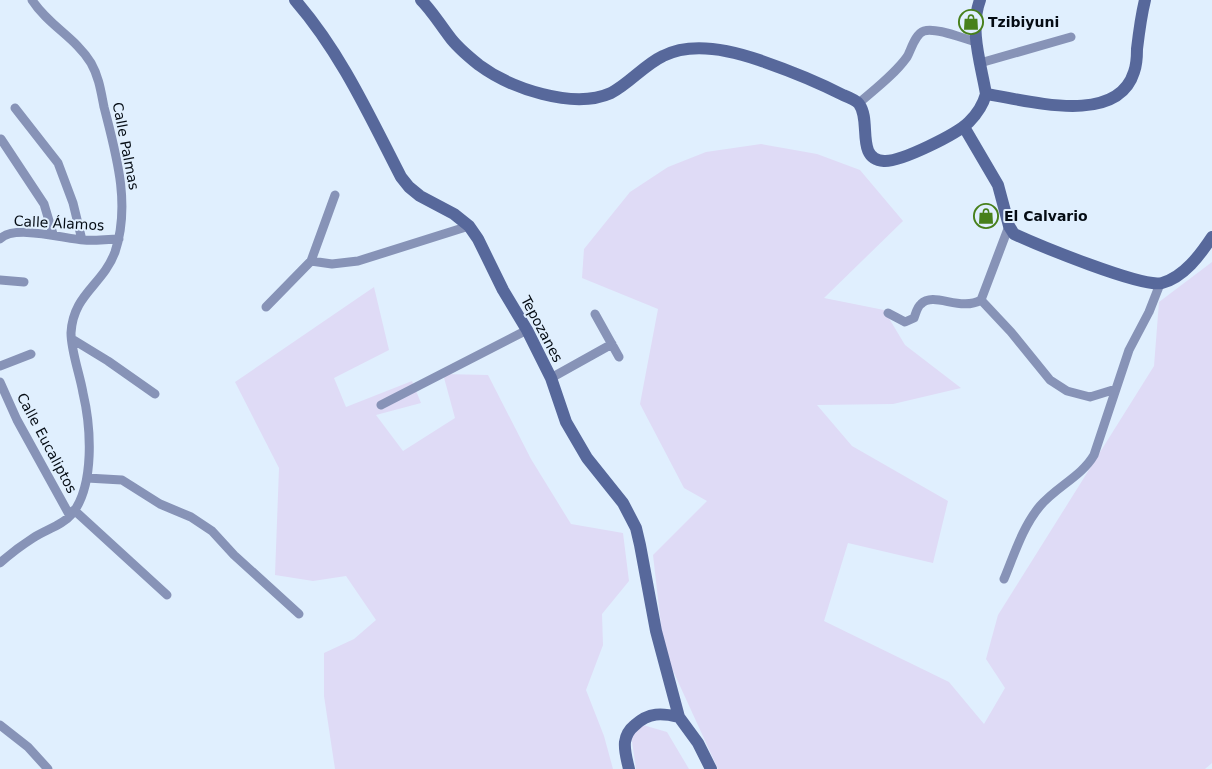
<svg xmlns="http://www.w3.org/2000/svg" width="1212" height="769" font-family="'DejaVu Sans',sans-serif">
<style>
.green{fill:#dfdbf6}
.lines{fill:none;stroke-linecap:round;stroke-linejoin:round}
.street{stroke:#8793b7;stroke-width:9}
.secondary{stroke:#57689b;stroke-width:12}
.labels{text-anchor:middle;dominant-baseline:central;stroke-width:4;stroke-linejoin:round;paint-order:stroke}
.poi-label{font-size:14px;font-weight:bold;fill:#050c14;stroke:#e0effe;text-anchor:start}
.street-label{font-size:14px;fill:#050c14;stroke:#e0effe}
</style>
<rect width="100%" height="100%" fill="#e0effe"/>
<!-- green -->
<path class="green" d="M 761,144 L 817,154 L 860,170 L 903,221 L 824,298 L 884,310 L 905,345 L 961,388 L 893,404 L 817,405 L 852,446 L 948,501 L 933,563 L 848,543 L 824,621 L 949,682 L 984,724 L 1005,688 L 986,659 L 998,615 L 1154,366 L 1159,302 L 1212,262 L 1212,763 L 1205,769 L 718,769 L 664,651 L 653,555 L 707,501 L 684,488 L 640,404 L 658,309 L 582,278 L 584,249 L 630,192 L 668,167 L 706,152 Z
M 374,287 L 389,350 L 334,378 L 346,407 L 412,381 L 421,403 L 376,415 L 403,451 L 455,418 L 443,374 L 488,375 L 531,459 L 571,524 L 623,533 L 629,581 L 602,614 L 603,645 L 586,690 L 604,736 L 613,769 L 335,769 L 324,696 L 324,653 L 354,639 L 376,620 L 346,576 L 313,581 L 275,575 L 279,468 L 235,382 Z
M 629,721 L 667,732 L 689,769 L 636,769 Z"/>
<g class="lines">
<!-- street -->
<path class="street" d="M 980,63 L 1071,37
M 859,103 C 875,89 894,75 907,57 C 911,50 915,34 924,31 C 936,27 964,39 977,42
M 15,108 L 58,163 L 73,203 L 82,240
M 1,139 L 44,204 L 53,234
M 0,239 C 14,224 65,239 84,240 C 95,241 107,239 119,239
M 311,261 L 335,195
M 0,280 L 24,282
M 981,300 L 1011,332 L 1050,380 L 1067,391 L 1090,397 L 1116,389
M 981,300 L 1009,226
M 266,307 L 311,261 L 332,264 L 358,261 L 469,226
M 888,313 L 905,322 L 914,318 C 916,313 917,307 921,304 C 934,291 960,312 981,300
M 595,314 L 619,357
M 72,339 L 108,361 L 155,394
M 0,366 L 31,354
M 551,378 L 612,344
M 0,382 L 17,420 L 70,516
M 381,405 L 527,330
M 87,478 L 122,480 L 160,504 L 191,517 L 212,531 L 234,555 L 299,614
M 74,510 L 167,595
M 0,563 C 10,554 22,545 33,538 C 45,530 63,525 72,514 C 95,485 91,427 83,393 C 80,375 71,351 71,333 C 73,294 103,285 115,252 C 131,204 116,154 104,107 C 101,92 99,77 91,63 C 76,38 48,25 32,0
M 1004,579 C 1014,555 1023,526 1040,506 C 1056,487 1082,476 1094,455 L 1129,350 L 1149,312 L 1160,284
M 0,725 L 28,747 L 48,769"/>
<!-- secondary -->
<path class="secondary" d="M 295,0 C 341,53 369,115 401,177 L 409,187 L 420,196 L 454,214 L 469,226 L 478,239 L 503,290 L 527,330 L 551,378 L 566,422 L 587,458 L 623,503 L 636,528 L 640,545 L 656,631 L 679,717 L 698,743 L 711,769
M 421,0 C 432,11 439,23 449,36 C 456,46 469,57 479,65 C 510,88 573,110 611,93 C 630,83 644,65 663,56 C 692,41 730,50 759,60 C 788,70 816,81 843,95 C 848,97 856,100 859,104 C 872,121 855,159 884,161 C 901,162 957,134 969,122 C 977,114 983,105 986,94 C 1027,100 1117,127 1134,72 C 1137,64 1137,56 1137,49 C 1139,32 1141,16 1145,0
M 980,0 C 969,30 981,64 986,94
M 964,127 L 998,185 L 1009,226 L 1014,234 C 1038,245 1142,288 1162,283 C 1184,277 1200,255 1212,237
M 629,769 C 627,760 624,751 625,742 C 626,735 630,729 635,725 C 649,712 662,713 679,717"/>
</g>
<!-- icons -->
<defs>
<symbol id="shop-ring" viewBox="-11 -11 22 22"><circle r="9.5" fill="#e0effe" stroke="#47801b" stroke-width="1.5"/><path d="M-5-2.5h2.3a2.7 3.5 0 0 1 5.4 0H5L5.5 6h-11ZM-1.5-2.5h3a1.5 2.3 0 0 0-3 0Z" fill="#47801b"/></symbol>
</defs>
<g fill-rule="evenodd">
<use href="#shop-ring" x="957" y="8" width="28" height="28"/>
<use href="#shop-ring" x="972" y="202" width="28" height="28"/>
</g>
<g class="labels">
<!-- poi labels -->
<g class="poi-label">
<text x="988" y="22">Tzibiyuni</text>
<text x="1004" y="216">El Calvario</text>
</g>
<!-- street labels -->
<g class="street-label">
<text transform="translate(126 146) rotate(79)">Calle Palmas</text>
<text transform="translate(59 223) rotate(3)">Calle Álamos</text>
<text transform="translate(542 329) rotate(62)">Tepozanes</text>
<text transform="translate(47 443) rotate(62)">Calle Eucaliptos</text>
</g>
</g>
</svg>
